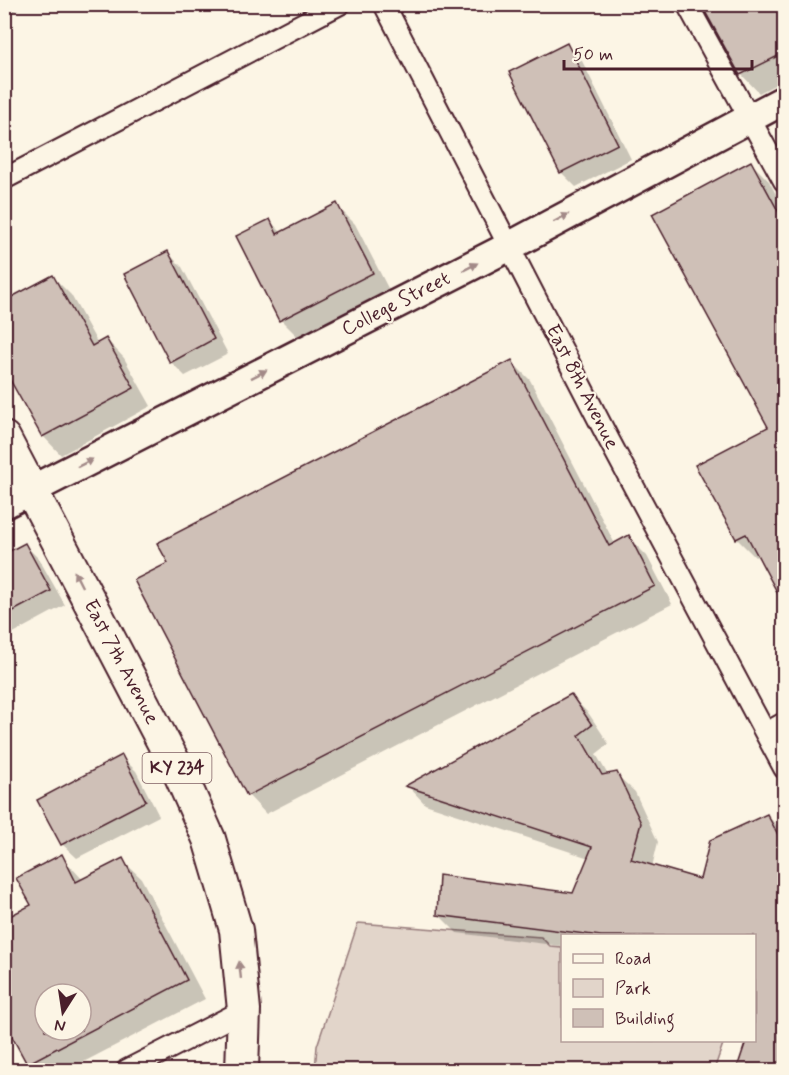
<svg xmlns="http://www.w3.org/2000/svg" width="789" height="1075" font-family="Mynerve,sans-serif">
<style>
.green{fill:#e2d5ca;stroke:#967a7a;stroke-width:1.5}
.shadow{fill:#0003;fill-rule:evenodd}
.building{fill:#cfc0b7;stroke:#4a1f2b;stroke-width:1.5;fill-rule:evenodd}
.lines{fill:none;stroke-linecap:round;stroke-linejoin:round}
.street-casing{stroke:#4a1f2b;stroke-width:24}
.secondary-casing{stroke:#4a1f2b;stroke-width:33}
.primary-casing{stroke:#4a1f2b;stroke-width:36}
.street{stroke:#fcf5e5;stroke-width:20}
.secondary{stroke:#fcf5e5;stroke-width:28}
.primary{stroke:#fcf5e5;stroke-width:32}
.oneway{fill:#a38a88}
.labels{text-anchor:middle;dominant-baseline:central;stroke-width:4.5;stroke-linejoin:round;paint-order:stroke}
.shield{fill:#fcf5e5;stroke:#7f5f63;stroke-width:1.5}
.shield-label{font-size:18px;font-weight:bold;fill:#4a1f2b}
.street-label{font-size:20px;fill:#4a1f2b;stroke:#fcf5e5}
</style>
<rect width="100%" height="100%" fill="#fcf5e5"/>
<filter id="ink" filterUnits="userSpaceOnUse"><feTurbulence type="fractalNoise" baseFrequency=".0167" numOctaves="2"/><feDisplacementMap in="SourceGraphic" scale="12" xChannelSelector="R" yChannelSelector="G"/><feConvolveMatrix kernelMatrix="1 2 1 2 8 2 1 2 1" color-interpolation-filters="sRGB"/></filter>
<g filter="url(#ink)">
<!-- green -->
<path class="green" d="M 358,923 L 541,937 L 550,946 L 562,947 L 562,1040 L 724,1041 L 714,1070 L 315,1070 L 317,1046 Z"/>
<!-- shadow -->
<path class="shadow" d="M 4,4 L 28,4 L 4,16 Z
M 702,4 L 784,4 L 784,80 L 759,93 L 741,74 Z
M 566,45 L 581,59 L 631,159 L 576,187 L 561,172 L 511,73 Z
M 751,163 L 769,181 L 784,210 L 784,602 L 759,555 L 755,557 L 737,539 L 697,466 L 770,427 Z
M 336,205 L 355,224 L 390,292 L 299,338 L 281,320 L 270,221 L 282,233 Z
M 168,253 L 182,267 L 228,354 L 185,376 L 171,362 Z
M 53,277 L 71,295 L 98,344 L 106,339 L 124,358 L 151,406 L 61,455 L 43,436 L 4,366 Z
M 512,362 L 530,380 L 615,544 L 628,537 L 647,556 L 672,604 L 266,814 L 248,795 Z
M 25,545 L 39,559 L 65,605 L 4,638 L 4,556 Z
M 571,696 L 589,714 L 609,744 L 596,754 L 608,775 L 616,774 L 635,792 L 658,842 L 652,867 L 701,881 L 767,815 L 784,833 L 784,1070 L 738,1070 L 747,1040 L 754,1040 L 754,936 L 562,936 L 562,946 L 457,933 L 438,914 L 574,894 L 589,858 L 425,804 L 408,786 Z
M 122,757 L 136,771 L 159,816 L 77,858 L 62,844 Z
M 61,856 L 83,880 L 122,860 L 141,878 L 205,999 L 68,1070 L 35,1070 L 28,1063 L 4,1019 L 33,906 ZM 45,994 L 81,994 L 81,1030 L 45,1030 Z"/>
<!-- building -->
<path class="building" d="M 701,4 L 784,4 L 784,53 L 740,75 Z
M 567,43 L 618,144 L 560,173 L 509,72 Z
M 751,161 L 784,222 L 784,605 L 746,534 L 736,539 L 695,465 L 768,427 L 652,214 Z
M 337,203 L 373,273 L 279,321 L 236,236 L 270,219 L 277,234 Z
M 168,251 L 214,339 L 170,363 L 124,274 Z
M 53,275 L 92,346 L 106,338 L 134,388 L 42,437 L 4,369 L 4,301 Z
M 512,360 L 609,546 L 629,535 L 655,586 L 247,796 L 134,580 L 168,563 L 157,543 Z
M 25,543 L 51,591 L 4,616 L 4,554 Z
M 571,694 L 592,725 L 579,735 L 602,775 L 617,772 L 641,823 L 631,859 L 700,879 L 710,840 L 767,814 L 784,846 L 784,1071 L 736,1071 L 746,1041 L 754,1041 L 754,936 L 601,936 L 437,915 L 439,875 L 573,893 L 592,847 L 405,786 Z
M 122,755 L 146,801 L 61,845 L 37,800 Z
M 62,854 L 76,882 L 123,858 L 187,980 L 27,1064 L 4,1022 L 4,919 L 31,905 L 16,878 ZM 45,994 L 81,994 L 81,1030 L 45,1030 Z"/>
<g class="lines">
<defs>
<path id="street" d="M 384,4 L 609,440 L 784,768
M 687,4 L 784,181
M 4,179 L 340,4
M 766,733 L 784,723
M 127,1070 L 244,1010"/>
<path id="secondary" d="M 4,504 L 510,246 L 784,100"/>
<path id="primary" d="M 4,438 L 181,776 L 209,839 L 236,930 L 244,1010 L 242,1070"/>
</defs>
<!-- street casing -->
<use href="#street" class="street-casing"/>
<!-- secondary casing -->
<use href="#secondary" class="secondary-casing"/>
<!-- primary casing -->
<use href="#primary" class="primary-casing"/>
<!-- street -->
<use href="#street" class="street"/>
<!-- secondary -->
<use href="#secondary" class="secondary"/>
<!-- primary -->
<use href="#primary" class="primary"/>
</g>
<!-- one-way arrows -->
<defs><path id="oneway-solid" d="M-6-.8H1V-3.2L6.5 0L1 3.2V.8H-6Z" transform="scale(1.5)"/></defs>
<g class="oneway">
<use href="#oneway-solid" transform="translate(561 218) rotate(-28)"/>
<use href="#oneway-solid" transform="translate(470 267) rotate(-27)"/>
<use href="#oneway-solid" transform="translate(259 374) rotate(-27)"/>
<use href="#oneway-solid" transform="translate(85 463) rotate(-27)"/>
<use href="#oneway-solid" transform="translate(78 579) rotate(-117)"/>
<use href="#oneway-solid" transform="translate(240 970) rotate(-96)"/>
</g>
</g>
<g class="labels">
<!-- shield labels -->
<rect class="shield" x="142.5" y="753" width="69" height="30" rx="4.5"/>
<g class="shield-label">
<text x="177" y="768">KY 234</text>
</g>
<!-- street labels -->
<g class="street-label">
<text transform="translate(396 304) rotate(-27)">College Street</text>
<text transform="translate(582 387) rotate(63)">East 8th Avenue</text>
<text transform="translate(121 662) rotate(62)">East 7th Avenue</text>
</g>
</g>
<!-- margin -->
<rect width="789" height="1075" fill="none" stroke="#fcf5e5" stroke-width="24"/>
<rect x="12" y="12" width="765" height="1051" fill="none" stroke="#4a1f2b" stroke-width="2" filter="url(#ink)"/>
<!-- legend -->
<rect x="561" y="934" width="195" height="108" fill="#fcf5e5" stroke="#b59f9b" stroke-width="1.5"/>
<rect x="573" y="954" width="30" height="9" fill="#fcf5e5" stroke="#b59f9b" stroke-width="1.5"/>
<text x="615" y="964" font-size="18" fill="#4a1f2b">Road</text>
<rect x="573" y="979" width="30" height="18" fill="#e2d5ca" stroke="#b59f9b" stroke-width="1.5"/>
<text x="615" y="994" font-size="18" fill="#4a1f2b">Park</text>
<rect x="573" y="1009" width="30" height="18" fill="#cfc0b7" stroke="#b59f9b" stroke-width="1.5"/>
<text x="615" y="1024" font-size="18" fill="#4a1f2b">Building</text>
<!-- north arrow -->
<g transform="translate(63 1012) rotate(192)"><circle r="28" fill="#fcf5e5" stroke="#b59f9b" stroke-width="1.5"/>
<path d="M0-4.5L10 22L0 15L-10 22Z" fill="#4a1f2b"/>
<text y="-9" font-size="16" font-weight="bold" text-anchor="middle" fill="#4a1f2b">N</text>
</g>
<!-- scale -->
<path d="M564 60v9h188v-9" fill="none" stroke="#4a1f2b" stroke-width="3"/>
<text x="573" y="60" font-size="18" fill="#4a1f2b" stroke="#fcf5e5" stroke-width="4.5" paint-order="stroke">50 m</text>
</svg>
